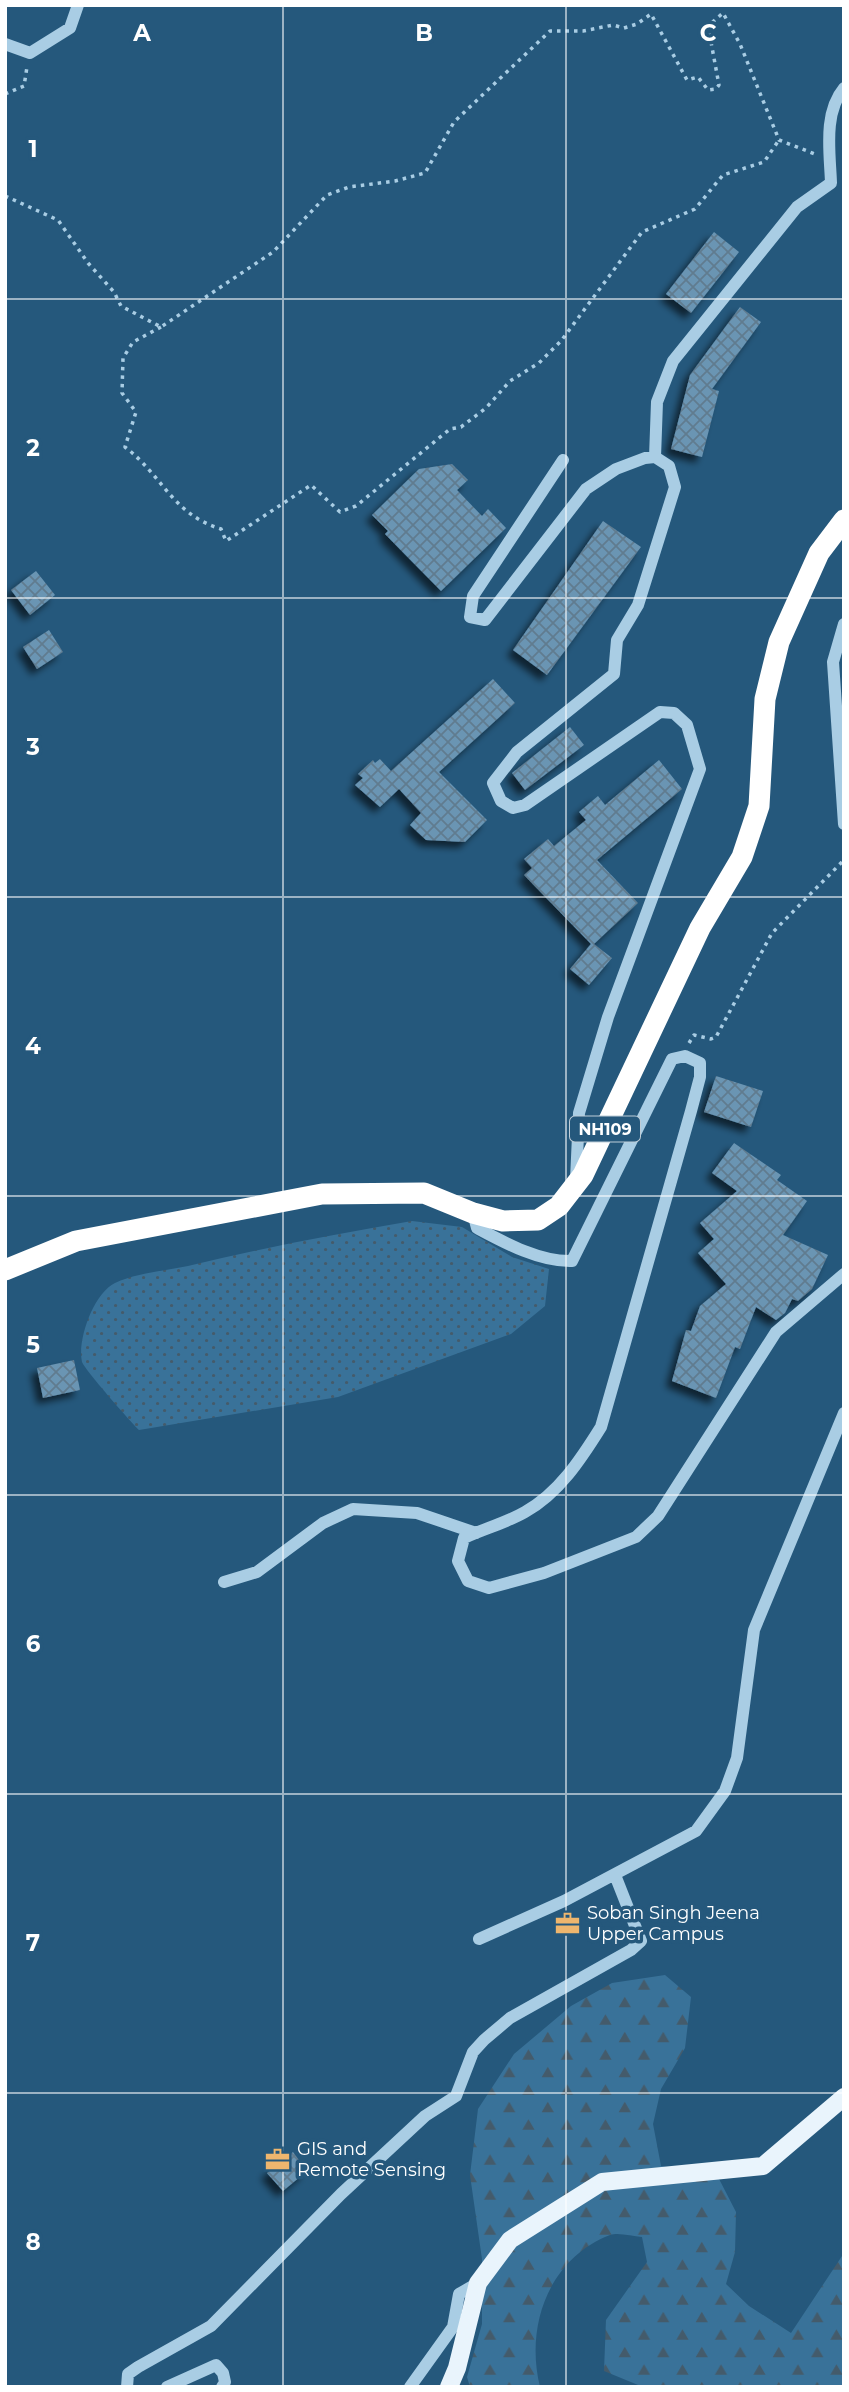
<svg xmlns="http://www.w3.org/2000/svg" width="849" height="2392" font-family="Montserrat,sans-serif">
<style>
.forest{fill:url(#forest-firs)}
.park{fill:url(#park-dots)}
.building{fill:url(#building-cross-hatch);filter:url(#shadow)}
.lines{fill:none;stroke-linecap:round;stroke-linejoin:round}
.path{stroke:#a9cde4;stroke-width:3.5;stroke-dasharray:3.5 5;stroke-linecap:butt}
.minor{stroke:#a9cde4;stroke-width:12}
.major{stroke:#e9f4fc;stroke-width:18}
.highway{stroke:#fff;stroke-width:21}
.grid{fill:none;stroke:#fff;stroke-width:2;stroke-opacity:0.55}
.labels{text-anchor:middle;dominant-baseline:central;stroke-width:7;stroke-linejoin:round;paint-order:stroke}
.shield{fill:#25587c;stroke:#becdd8;stroke-width:2}
.shield-label{font-size:16px;font-weight:bold;fill:#fff}
.poi-label{font-size:18px;fill:#fff;stroke:#25587c;text-anchor:start}
.grid-label{font-size:23px;text-anchor:middle;font-weight:bold;fill:#fff;stroke:#25587c;stroke-width:7;stroke-linejoin:round;paint-order:stroke}
</style>
<defs>
<pattern id="forest-firs" width="22" height="20" patternUnits="userSpaceOnUse" patternTransform="scale(1.75)"><rect width="22" height="20" fill="#397299"/><path d="M5 1l3.5 6h-7zM16 11l3.5 6h-7z" fill="#445b6b"/></pattern>
<pattern id="park-dots" width="8" height="8" patternUnits="userSpaceOnUse" patternTransform="scale(1.75)"><rect width="8" height="8" fill="#397299"/><path d="M2 2h.1M6 6h.1" fill="none" stroke="#445b6b" stroke-width="1.8" stroke-linecap="round"/></pattern>
<pattern id="building-cross-hatch" width="8" height="8" patternUnits="userSpaceOnUse" patternTransform="scale(1.75)"><rect width="8" height="8" fill="#6a95b3"/><path d="M0 0l8 8M0 8l8-8" fill="none" stroke="#607b8f"/></pattern>
<filter id="shadow"><feDropShadow dx="-6" dy="6" stdDeviation="3.5" flood-color="#0009"/></filter>
</defs>
<rect width="100%" height="100%" fill="#25587c"/>
<!-- forest -->
<path class="forest" d="M 665,1975 L 691,1997 L 685,2048 L 661,2089 L 653,2124 L 661,2166 L 718,2177 L 736,2212 L 735,2252 L 726,2284 L 749,2306 L 791,2333 L 844,2253 L 844,2386 L 643,2387 L 604,2371 L 606,2320 L 647,2262 L 642,2237 C 632,2236 618,2232 610,2235 C 548,2259 525,2327 540,2387 L 470,2387 L 467,2377 L 482,2324 L 482,2259 L 470,2175 L 478,2109 L 514,2054 L 571,2006 L 612,1983 Z"/>
<!-- park -->
<path class="park" d="M 412,1221 L 462,1227 L 512,1257 L 549,1269 L 545,1306 L 511,1334 L 338,1397 L 139,1430 C 130,1421 85,1370 82,1362 C 77,1339 94,1293 115,1283 C 136,1273 165,1271 188,1266 C 262,1248 336,1234 412,1221 Z"/>
<!-- building -->
<path class="building" d="M 714,232 L 739,252 L 691,313 L 666,294 Z
M 740,307 L 761,322 L 712,389 L 719,391 L 702,457 L 671,449 L 690,375 Z
M 452,464 L 468,480 L 457,490 L 482,516 L 488,509 L 506,528 L 441,591 L 385,534 L 388,531 L 372,515 L 419,469 Z
M 603,521 L 641,547 L 547,675 L 513,650 Z
M 36,571 L 55,595 L 30,615 L 11,590 Z
M 49,630 L 63,652 L 37,669 L 23,647 Z
M 493,679 L 515,703 L 439,772 L 487,820 L 465,842 L 426,840 L 410,825 L 421,813 L 399,789 L 380,807 L 355,785 L 363,778 L 358,774 L 373,760 L 375,763 L 380,759 L 391,771 Z
M 570,727 L 584,745 L 525,790 L 512,773 Z
M 659,760 L 682,789 L 597,860 L 638,903 L 594,944 L 612,958 L 589,985 L 570,969 L 591,944 L 524,875 L 532,868 L 524,859 L 548,839 L 554,846 L 586,820 L 579,812 L 598,796 L 605,805 Z
M 716,1076 L 763,1091 L 751,1127 L 704,1112 Z
M 734,1143 L 781,1175 L 777,1180 L 807,1201 L 783,1235 L 828,1255 L 812,1289 L 798,1301 L 792,1299 L 785,1313 L 776,1320 L 756,1307 L 740,1349 L 735,1347 L 716,1398 L 672,1381 L 686,1330 L 691,1331 L 700,1306 L 726,1284 L 698,1253 L 714,1239 L 700,1223 L 737,1191 L 712,1173 Z
M 74,1360 L 80,1390 L 43,1398 L 37,1368 Z
M 293,2152 L 307,2171 L 283,2191 L 267,2173 Z"/>
<g class="lines">
<!-- path -->
<path class="path" d="M 5,94 L 24,86 L 27,67
M 5,196 L 58,220 L 88,263 L 114,292 L 121,306 L 161,327 L 273,252 L 327,195 L 349,187 L 395,181 L 425,173 L 454,122 L 550,31 L 583,31 L 613,25 L 624,28 L 637,24 L 651,14 L 687,80 L 698,77 L 708,90 L 716,89 L 719,85 L 708,26 L 723,13 L 740,44 L 779,140 L 815,154
M 161,327 L 133,342 L 123,358 L 122,393 L 136,412 L 125,447 C 163,476 172,514 221,529 L 226,541 L 311,485 L 340,512 L 356,506 L 450,429 L 461,427 L 486,408 L 510,381 L 539,363 L 561,341 L 642,232 L 695,209 L 723,175 L 764,162 L 779,140
M 689,1043 L 694,1035 L 711,1039 L 716,1037 L 772,933 L 844,860"/>
<!-- minor -->
<path class="minor" d="M 5,44 L 30,53 L 70,28 L 78,5
M 655,457 L 657,402 L 673,361 L 797,207 L 831,183 C 830,153 823,113 844,88
M 563,460 L 473,596 L 470,617 L 485,620 L 586,489 L 616,469 L 645,458 L 655,457 L 669,466 L 675,487 L 638,605 L 617,640 L 614,674 L 517,752 L 493,783 L 501,801 L 513,808 L 525,805 L 660,712 L 674,713 L 687,725 L 700,769 L 608,1017 L 579,1113 L 576,1180
M 844,624 L 833,662 L 844,824
M 473,1213 L 477,1228 C 505,1243 540,1262 572,1261 L 672,1059 L 685,1056 L 700,1063 L 700,1077 L 691,1111 L 601,1427 C 581,1459 559,1493 525,1512 C 506,1523 483,1529 464,1538 L 458,1561 L 468,1581 L 489,1588 L 544,1573 L 636,1537 L 658,1516 L 776,1332 L 844,1274
M 224,1582 L 257,1572 L 323,1523 L 353,1509 L 417,1513 L 476,1533
M 479,1939 L 564,1901 L 696,1831 L 725,1791 L 737,1758 L 754,1630 L 844,1413
M 127,2387 L 128,2374 L 138,2367 L 211,2326 L 341,2194 L 425,2116 L 456,2096 L 473,2052 L 484,2040 L 510,2018 L 631,1950 L 641,1941 L 615,1875
M 167,2387 L 216,2365 L 223,2373 L 225,2382 L 222,2387
M 410,2387 L 453,2327 L 459,2294 L 478,2283"/>
<!-- major -->
<path class="major" d="M 449,2387 L 457,2368 L 478,2283 L 510,2240 L 602,2182 L 763,2166 L 844,2097"/>
<!-- highway -->
<path class="highway" d="M 5,1270 L 76,1241 L 322,1194 L 424,1193 L 473,1213 L 503,1221 L 538,1220 L 559,1206 L 583,1175 L 700,928 L 742,857 L 759,806 L 765,699 L 779,642 L 819,553 L 844,520"/>
</g>
<!-- grid -->
<path class="grid" d="M 283,5 L 283,2387M 566,5 L 566,2387M 5,299 L 844,299M 5,598 L 844,598M 5,897 L 844,897M 5,1196 L 844,1196M 5,1495 L 844,1495M 5,1794 L 844,1794M 5,2093 L 844,2093"/>
<!-- icons -->
<defs>
<symbol id="office-bare" viewBox="-9 -9 18 18"><path d="M-6-3h4V-5.5h4V-3h4V5H-6ZM-1-4.5V-3h2v-1.5ZM-6 0V1H6V0Z" fill="#eeb66e" stroke="#25587c" stroke-width="2.5" paint-order="stroke"/></symbol>
</defs>
<g fill-rule="evenodd">
<use href="#office-bare" x="550" y="1906" width="35" height="35"/>
<use href="#office-bare" x="260" y="2142" width="35" height="35"/>
</g>
<g class="labels">
<!-- shield labels -->
<rect class="shield" x="570" y="1116.5" width="70" height="25" rx="5"/>
<g class="shield-label">
<text x="605" y="1129">NH109</text>
</g>
<!-- poi labels -->
<g class="poi-label">
<text x="587" y="1913">Soban Singh Jeena<tspan x="587" dy="21">Upper Campus</tspan></text>
<text x="297" y="2149">GIS and<tspan x="297" dy="21">Remote Sensing</tspan></text>
</g>
</g>
<g class="grid-label">
<text x="142" y="41">A</text>
<text x="424" y="41">B</text>
<text x="708" y="41">C</text>
<text x="33" y="157">1</text>
<text x="33" y="456">2</text>
<text x="33" y="755">3</text>
<text x="33" y="1054">4</text>
<text x="33" y="1353">5</text>
<text x="33" y="1652">6</text>
<text x="33" y="1951">7</text>
<text x="33" y="2250">8</text>
</g>
<!-- border -->
<rect width="849" height="2392" fill="none" stroke="#ffffff" stroke-width="14"/>
</svg>
